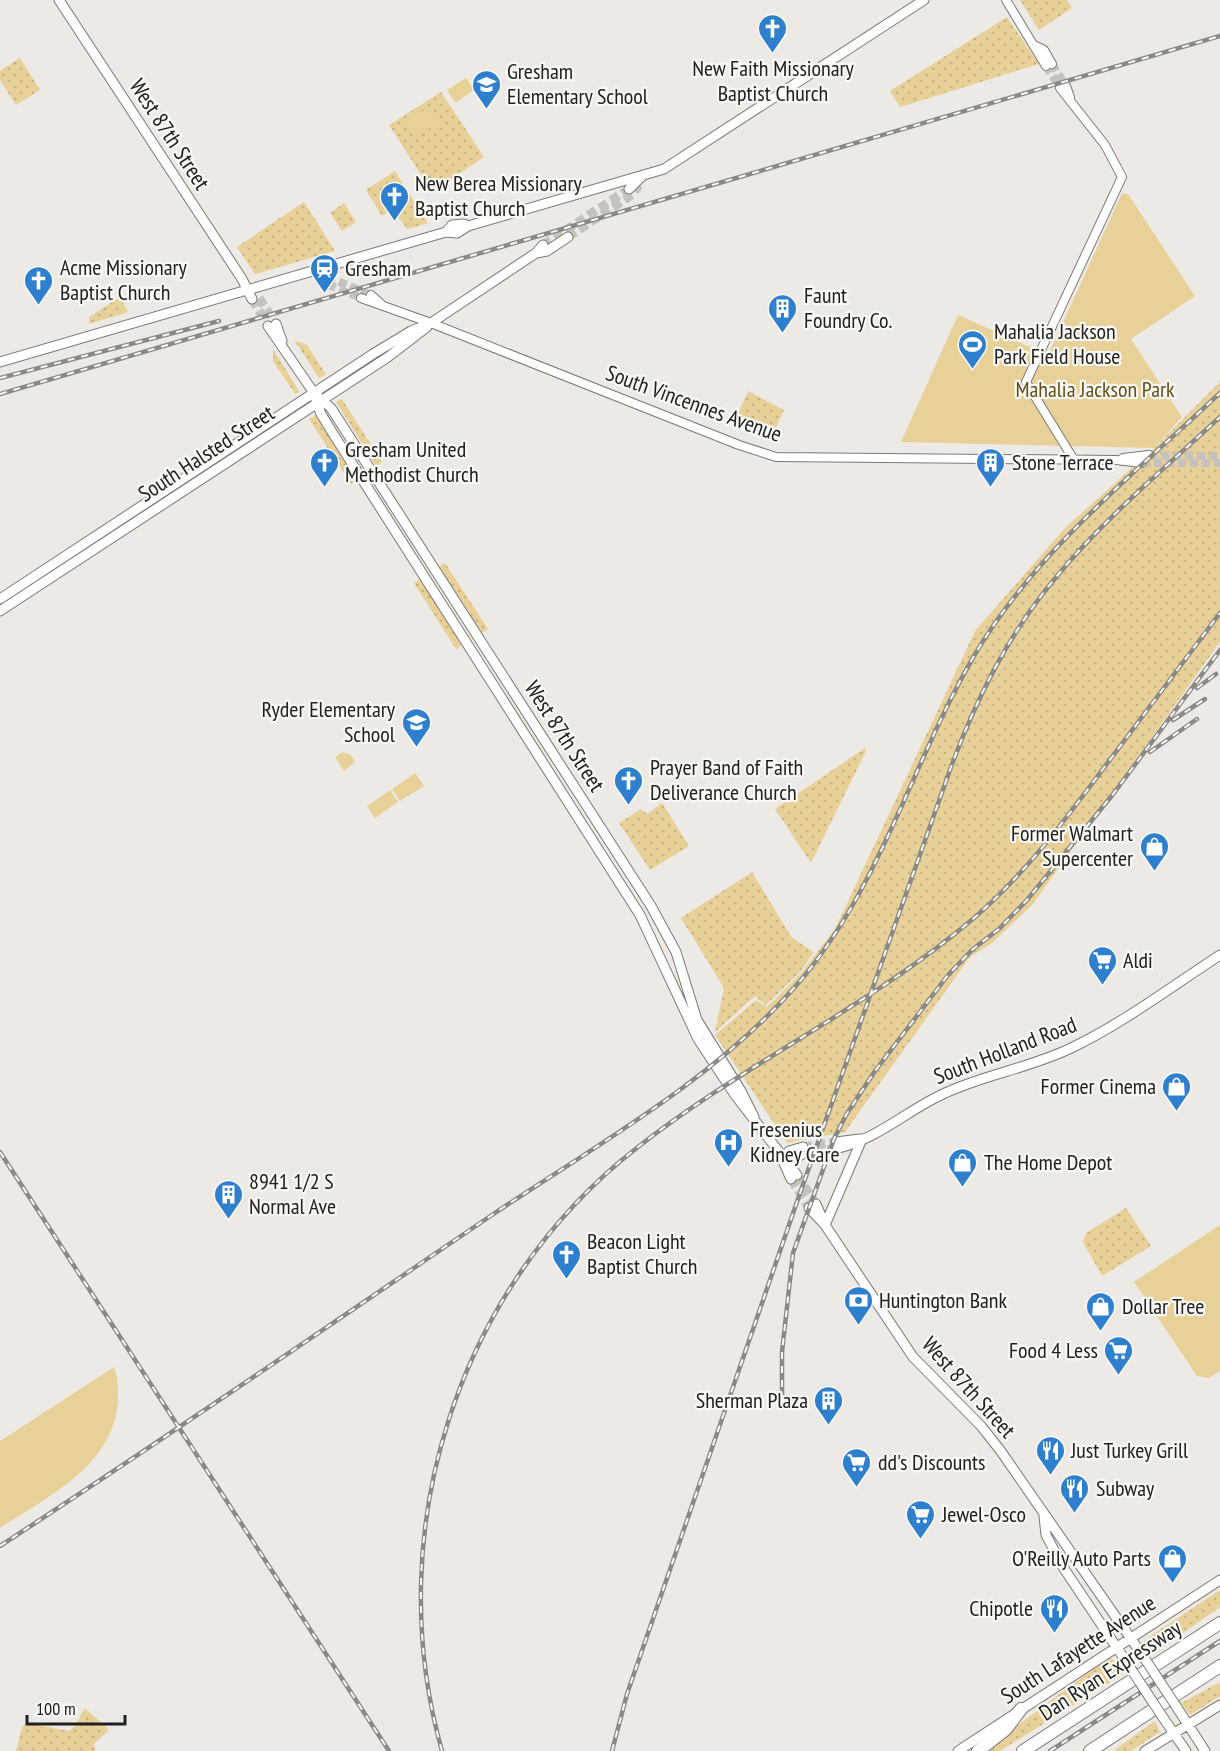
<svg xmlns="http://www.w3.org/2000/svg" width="1220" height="1751" font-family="'PT Sans Narrow',sans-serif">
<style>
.grass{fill:url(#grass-dots)}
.green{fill:#e8d198}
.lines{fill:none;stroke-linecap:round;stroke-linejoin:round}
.tertiary-tunnel{stroke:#c4c2bd;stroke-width:8;stroke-dasharray:8 4;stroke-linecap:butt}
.secondary-tunnel{stroke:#c4c2bd;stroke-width:9;stroke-dasharray:9 4.5;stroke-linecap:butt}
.tertiary-casing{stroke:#7b7974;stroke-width:10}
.secondary-casing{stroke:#7b7974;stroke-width:11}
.motorway-casing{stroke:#7b7974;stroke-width:14}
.tertiary{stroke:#fff;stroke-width:8}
.secondary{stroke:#fff;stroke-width:9}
.motorway{stroke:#fff;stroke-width:12}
.rail-casing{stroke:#8a8985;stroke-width:4.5}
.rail{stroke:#faf8f2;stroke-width:2;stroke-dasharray:7;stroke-linecap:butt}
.secondary-bridge-casing{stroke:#7b7974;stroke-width:11;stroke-linecap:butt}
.secondary-bridge{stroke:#fff;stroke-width:9}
.labels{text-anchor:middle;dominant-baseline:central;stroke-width:4.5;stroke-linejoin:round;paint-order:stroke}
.poi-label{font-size:22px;fill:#20201e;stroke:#faf8f2;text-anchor:start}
.street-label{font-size:22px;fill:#20201e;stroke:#faf8f2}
.park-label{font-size:22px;fill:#614f1e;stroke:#faf8f2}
</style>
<defs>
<pattern id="grass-dots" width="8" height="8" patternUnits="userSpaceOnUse" patternTransform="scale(1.5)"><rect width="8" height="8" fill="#e8d198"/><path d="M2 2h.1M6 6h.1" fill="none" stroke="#c7b383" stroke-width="1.8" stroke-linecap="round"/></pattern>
</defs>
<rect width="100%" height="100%" fill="#edeae5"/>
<!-- grass -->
<path class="grass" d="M 1020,0 L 1067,0 L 1072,8 L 1039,30 Z
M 1007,17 L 1039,64 L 900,107 L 890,91 Z
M 20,58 L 40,90 L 16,105 L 0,80 L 0,71 Z
M 441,92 L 484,157 L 432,192 L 389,125 Z
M 395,171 L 428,223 L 407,229 L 393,209 L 382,216 L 366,190 Z
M 304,202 L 335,251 L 255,274 L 237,247 Z
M 344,203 L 356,222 L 342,231 L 330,213 Z
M 120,297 L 128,312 L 89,324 L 89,317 Z
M 294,340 L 307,345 L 326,374 L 319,378 Z
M 273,349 L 299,391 L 295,394 L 273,361 Z
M 1220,382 L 1220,642 L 1033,904 L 992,943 L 970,957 L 845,1132 L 787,1143 L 715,1035 L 756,1000 L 767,1007 L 801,973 L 835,929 L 975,631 L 1065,528 L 1154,448 Z
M 748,391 L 784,410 L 770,440 L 733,425 Z
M 342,399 L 382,462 L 376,466 L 336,402 Z
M 316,415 L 357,480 L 351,484 L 309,419 Z
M 445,563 L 488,629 L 482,633 L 439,567 Z
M 421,579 L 462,645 L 456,649 L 414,583 Z
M 865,748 L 866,751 L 811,863 L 775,809 Z
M 662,803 L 689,846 L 650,870 L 619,823 L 641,809 L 647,814 Z
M 752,872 L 792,938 L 814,952 L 800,972 L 766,1005 L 755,996 L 715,1032 L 724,988 L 681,918 Z
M 1126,1208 L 1151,1246 L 1102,1276 L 1083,1242 L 1086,1233 Z
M 1220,1590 L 1220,1607 L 1150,1656 L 1142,1644 L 1149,1637 Z
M 1108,1658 L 1114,1660 L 1123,1674 L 1000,1751 L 983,1751 Z
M 1220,1682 L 1220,1696 L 1190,1715 L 1181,1703 Z
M 85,1708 L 109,1730 L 94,1744 L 95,1751 L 16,1751 L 22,1727 L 27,1723 L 69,1731 L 74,1727 Z
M 1155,1721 L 1160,1732 L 1131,1751 L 1113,1751 Z"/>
<!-- green -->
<path class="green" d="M 466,78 L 474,90 L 455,103 L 447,90 Z
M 429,107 L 439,122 L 418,136 L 408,121 Z
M 1122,193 L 1128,194 L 1195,296 L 1131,339 L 1182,417 L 1154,448 L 901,442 L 958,315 L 1048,355 Z
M 343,752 L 351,755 L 355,762 L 344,771 L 335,757 Z
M 415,773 L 424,786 L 400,801 L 392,789 Z
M 390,790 L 398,802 L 375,818 L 367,806 Z
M 1220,1225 L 1220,1371 L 1209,1378 L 1197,1376 L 1134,1282 Z
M 114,1367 C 118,1378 118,1387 118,1399 C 115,1465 49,1496 0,1528 L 0,1441 Z"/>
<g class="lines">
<!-- tertiary-tunnel -->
<path class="tertiary-tunnel" d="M 1052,64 L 1066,86
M 1046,66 L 1060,88
M 328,277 L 371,295
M 317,280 L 361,298
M 1149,455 L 1220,456
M 1142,463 L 1220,463"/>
<!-- secondary-tunnel -->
<path class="secondary-tunnel" d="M 568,237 L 633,194 L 639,185
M 543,245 L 629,189
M 259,298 L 276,324
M 252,299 L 268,326
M 803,1147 L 836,1142
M 801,1155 L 834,1149
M 797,1175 L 816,1204
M 791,1179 L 809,1208"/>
<defs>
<path id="tertiary" d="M 1006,0 L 1046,66
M 1036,46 L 1044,50 L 1052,64
M 1066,86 L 1070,97
M 1060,88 L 1105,145 L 1122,177 L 1026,382 L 1074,460
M 311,272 L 328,277
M 371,295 L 381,304
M 361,298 L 431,323 L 739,445 L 776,457 L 1116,460 L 1142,463
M 1123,458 L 1149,455"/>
<path id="secondary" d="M 59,0 L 242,279 L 252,299
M 629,189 L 642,176
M 446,232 L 452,225 L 464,224 L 468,226
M 536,253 L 547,251 L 568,237
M 276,324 L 282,341
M 268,326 L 314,393 L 331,408 L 651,906 L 676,952 L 697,1020 L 741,1091 L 754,1117
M 0,362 L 446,232 L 457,233 L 468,226 L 664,169 L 924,0
M 314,394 L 321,414 L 332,432 L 640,915 L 698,1039 L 735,1095 L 797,1175
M 0,599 L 373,354 L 411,331 L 431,323 L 536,253 L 543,245
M 0,611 L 388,357 L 427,327
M 836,1142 L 860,1139
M 834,1149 C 875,1141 906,1111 943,1094 C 983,1075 1029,1068 1069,1049 C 1122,1024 1171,987 1220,955
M 783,1161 L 789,1151 L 803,1147
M 783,1161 L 791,1179
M 783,1161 L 801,1155
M 816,1204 L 824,1223
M 809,1208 L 825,1225 L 913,1357 L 981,1426 L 1000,1450 L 1145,1659
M 825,1225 L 862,1139
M 1044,1516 L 1046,1535 L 1063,1567 L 1131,1669
M 1176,1706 L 1205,1751
M 1162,1716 L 1186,1751
M 958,1751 L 1220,1580
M 1145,1751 L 1220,1705"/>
<path id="motorway" d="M 978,1751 L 1006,1729 L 1021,1709
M 1023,1751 L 1220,1623
M 1090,1751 L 1220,1666"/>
</defs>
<!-- tertiary casing -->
<use href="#tertiary" class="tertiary-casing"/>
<!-- secondary casing -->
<use href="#secondary" class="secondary-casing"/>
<!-- motorway casing -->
<use href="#motorway" class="motorway-casing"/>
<!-- tertiary -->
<use href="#tertiary" class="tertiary"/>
<!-- secondary -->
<use href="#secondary" class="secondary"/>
<!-- motorway -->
<use href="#motorway" class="motorway"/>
<defs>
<path id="rail" d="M 0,378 L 219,321
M 0,394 L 1220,36
M 1197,688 L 1216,674
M 1173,720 L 1205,699
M 1150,752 L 1197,719
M 0,1152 L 389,1751
M 782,1401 L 782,1352 L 793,1253 L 834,1139 L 846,1115 L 875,1071 L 948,975 L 973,949 L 999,929 L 1027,900 L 1114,793 L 1220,650
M 0,1546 C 166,1438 328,1326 492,1215 C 596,1145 711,1082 794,988 C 880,891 910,766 974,656 C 1035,552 1133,475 1220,393
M 442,1751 C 380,1532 457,1287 638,1147 C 745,1063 871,1006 974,918 C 1023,876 1062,824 1100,773 C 1140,720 1180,666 1220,613
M 612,1751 L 627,1694 L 799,1196 L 951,767 C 977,697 1009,633 1057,576 C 1105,518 1165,468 1220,417
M 1050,1751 L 1220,1641"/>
</defs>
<!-- rail casing -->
<use href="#rail" class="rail-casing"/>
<!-- rail -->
<use href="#rail" class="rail"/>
<defs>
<path id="secondary-bridge" d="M 1145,1659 L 1176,1706
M 1131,1669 L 1162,1716"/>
</defs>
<!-- secondary-bridge casing -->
<use href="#secondary-bridge" class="secondary-bridge-casing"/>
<!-- secondary-bridge -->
<use href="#secondary-bridge" class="secondary-bridge"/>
</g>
<!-- icons -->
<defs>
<symbol id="church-pin" viewBox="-11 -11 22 30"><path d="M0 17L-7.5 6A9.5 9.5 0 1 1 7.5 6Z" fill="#2e7fce" stroke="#faf8f2"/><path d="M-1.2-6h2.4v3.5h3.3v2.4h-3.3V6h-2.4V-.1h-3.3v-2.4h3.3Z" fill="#fff"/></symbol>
<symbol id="school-pin" viewBox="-11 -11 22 30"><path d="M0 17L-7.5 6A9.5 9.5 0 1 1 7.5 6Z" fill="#2e7fce" stroke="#faf8f2"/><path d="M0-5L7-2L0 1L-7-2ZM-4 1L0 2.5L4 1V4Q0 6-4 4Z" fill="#fff"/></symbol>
<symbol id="station-pin" viewBox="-11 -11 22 30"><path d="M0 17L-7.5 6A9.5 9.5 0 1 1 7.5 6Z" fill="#2e7fce" stroke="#faf8f2"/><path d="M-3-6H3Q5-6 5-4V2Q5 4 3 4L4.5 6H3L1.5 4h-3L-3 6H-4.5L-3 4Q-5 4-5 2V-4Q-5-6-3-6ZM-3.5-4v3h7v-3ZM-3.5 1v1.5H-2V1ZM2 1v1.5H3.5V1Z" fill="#fff"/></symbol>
<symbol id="building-pin" viewBox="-11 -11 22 30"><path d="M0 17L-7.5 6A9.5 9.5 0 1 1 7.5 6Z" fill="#2e7fce" stroke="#faf8f2"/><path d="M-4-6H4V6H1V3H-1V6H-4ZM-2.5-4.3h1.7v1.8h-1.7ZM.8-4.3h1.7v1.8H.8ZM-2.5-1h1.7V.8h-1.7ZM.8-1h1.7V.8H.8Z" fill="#fff"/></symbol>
<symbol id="stadium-pin" viewBox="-11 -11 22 30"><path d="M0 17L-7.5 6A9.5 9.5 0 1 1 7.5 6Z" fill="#2e7fce" stroke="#faf8f2"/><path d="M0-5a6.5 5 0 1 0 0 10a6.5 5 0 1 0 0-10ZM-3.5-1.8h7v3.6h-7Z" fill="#fff"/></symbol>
<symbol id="shop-pin" viewBox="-11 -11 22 30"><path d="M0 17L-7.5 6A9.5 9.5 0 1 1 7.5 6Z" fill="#2e7fce" stroke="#faf8f2"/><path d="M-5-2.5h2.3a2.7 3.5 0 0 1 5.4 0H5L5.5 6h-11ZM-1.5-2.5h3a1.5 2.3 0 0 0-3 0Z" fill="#fff"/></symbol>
<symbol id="supermarket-pin" viewBox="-11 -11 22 30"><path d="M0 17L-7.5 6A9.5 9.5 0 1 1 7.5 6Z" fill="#2e7fce" stroke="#faf8f2"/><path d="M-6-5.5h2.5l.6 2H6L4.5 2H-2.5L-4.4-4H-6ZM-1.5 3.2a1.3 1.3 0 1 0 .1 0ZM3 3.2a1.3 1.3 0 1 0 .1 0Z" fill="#fff"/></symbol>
<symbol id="hospital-pin" viewBox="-11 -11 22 30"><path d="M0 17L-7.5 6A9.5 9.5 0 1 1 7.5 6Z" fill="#2e7fce" stroke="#faf8f2"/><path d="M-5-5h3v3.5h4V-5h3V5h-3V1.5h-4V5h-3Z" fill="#fff"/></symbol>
<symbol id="bank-pin" viewBox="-11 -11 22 30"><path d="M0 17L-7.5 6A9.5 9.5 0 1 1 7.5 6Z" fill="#2e7fce" stroke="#faf8f2"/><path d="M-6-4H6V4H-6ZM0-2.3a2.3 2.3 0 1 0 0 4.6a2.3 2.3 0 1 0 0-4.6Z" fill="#fff"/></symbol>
<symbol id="restaurant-pin" viewBox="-11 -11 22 30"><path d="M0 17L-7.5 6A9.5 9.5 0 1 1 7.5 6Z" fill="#2e7fce" stroke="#faf8f2"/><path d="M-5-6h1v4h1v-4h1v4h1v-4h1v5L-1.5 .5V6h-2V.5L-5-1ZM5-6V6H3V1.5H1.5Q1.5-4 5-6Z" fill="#fff"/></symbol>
</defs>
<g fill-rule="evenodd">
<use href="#church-pin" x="756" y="12" width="33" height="45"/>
<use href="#school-pin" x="470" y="68" width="33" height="45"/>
<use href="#church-pin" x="378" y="180" width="33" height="45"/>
<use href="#station-pin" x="308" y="252" width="33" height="45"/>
<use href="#church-pin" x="22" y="264" width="33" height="45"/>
<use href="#building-pin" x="766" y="292" width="33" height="45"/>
<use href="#stadium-pin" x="956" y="328" width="33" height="45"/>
<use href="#church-pin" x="308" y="446" width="33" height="45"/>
<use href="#building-pin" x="974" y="446" width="33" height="45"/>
<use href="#school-pin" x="400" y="706" width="33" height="45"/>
<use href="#church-pin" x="612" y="764" width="33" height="45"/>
<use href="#shop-pin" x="1138" y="830" width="33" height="45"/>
<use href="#supermarket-pin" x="1086" y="944" width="33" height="45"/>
<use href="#shop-pin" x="1160" y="1070" width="33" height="45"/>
<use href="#hospital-pin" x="712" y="1126" width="33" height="45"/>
<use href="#shop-pin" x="946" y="1146" width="33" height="45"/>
<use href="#building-pin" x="212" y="1178" width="33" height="45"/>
<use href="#church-pin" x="550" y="1238" width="33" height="45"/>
<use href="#bank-pin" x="842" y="1284" width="33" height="45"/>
<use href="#shop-pin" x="1084" y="1290" width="33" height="45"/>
<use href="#supermarket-pin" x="1102" y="1334" width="33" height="45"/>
<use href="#building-pin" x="812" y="1384" width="33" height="45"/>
<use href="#restaurant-pin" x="1034" y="1434" width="33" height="45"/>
<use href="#supermarket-pin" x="840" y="1446" width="33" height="45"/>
<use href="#restaurant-pin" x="1058" y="1472" width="33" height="45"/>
<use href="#supermarket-pin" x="904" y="1498" width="33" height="45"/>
<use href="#shop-pin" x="1156" y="1542" width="33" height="45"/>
<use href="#restaurant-pin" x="1038" y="1592" width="33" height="45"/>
</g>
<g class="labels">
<!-- poi labels -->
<g class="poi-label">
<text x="773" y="68" text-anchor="middle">New Faith Missionary<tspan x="773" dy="25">Baptist Church</tspan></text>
<text x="507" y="71">Gresham<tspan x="507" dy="25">Elementary School</tspan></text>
<text x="415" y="183">New Berea Missionary<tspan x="415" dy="25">Baptist Church</tspan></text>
<text x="60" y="267">Acme Missionary<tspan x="60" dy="25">Baptist Church</tspan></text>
<text x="345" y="268">Gresham</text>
<text x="804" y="295">Faunt<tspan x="804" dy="25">Foundry Co.</tspan></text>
<text x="994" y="331">Mahalia Jackson<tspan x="994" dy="25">Park Field House</tspan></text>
<text x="345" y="449">Gresham United<tspan x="345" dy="25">Methodist Church</tspan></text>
<text x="1012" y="462">Stone Terrace</text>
<text x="395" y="709" text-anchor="end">Ryder Elementary<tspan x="395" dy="25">School</tspan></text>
<text x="650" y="767">Prayer Band of Faith<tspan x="650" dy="25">Deliverance Church</tspan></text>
<text x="1133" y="833" text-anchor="end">Former Walmart<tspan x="1133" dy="25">Supercenter</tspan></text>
<text x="1123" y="960">Aldi</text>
<text x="1156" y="1086" text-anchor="end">Former Cinema</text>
<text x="750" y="1129">Fresenius<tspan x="750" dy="25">Kidney Care</tspan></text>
<text x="984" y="1162">The Home Depot</text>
<text x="249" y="1181">8941 1/2 S<tspan x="249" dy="25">Normal Ave</tspan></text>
<text x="587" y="1241">Beacon Light<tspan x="587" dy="25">Baptist Church</tspan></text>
<text x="879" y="1300">Huntington Bank</text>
<text x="1122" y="1306">Dollar Tree</text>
<text x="1098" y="1350" text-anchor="end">Food 4 Less</text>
<text x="808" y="1400" text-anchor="end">Sherman Plaza</text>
<text x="1071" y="1450">Just Turkey Grill</text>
<text x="878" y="1462">dd's Discounts</text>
<text x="1096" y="1488">Subway</text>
<text x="942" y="1514">Jewel-Osco</text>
<text x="1151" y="1558" text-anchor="end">O'Reilly Auto Parts</text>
<text x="1033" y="1608" text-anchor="end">Chipotle</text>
</g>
<!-- street labels -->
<g class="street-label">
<text transform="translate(170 134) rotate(57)">West 87th Street</text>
<text transform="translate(694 403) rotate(20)">South Vincennes Avenue</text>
<text transform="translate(206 453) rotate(-33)">South Halsted Street</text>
<text transform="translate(565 736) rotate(57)">West 87th Street</text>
<text transform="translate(1005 1050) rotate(-21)">South Holland Road</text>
<text transform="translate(969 1387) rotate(48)">West 87th Street</text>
<text transform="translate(1078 1649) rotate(-33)">South Lafayette Avenue</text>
<text transform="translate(1110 1670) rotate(-33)">Dan Ryan Expressway</text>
</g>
<!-- park labels -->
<g class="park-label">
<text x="1095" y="389">Mahalia Jackson Park</text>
</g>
</g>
<!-- scale -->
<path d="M27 1715v9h98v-9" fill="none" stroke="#20201e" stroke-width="3"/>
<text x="36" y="1715" font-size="18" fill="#20201e" stroke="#faf8f2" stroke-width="4.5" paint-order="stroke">100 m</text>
</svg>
